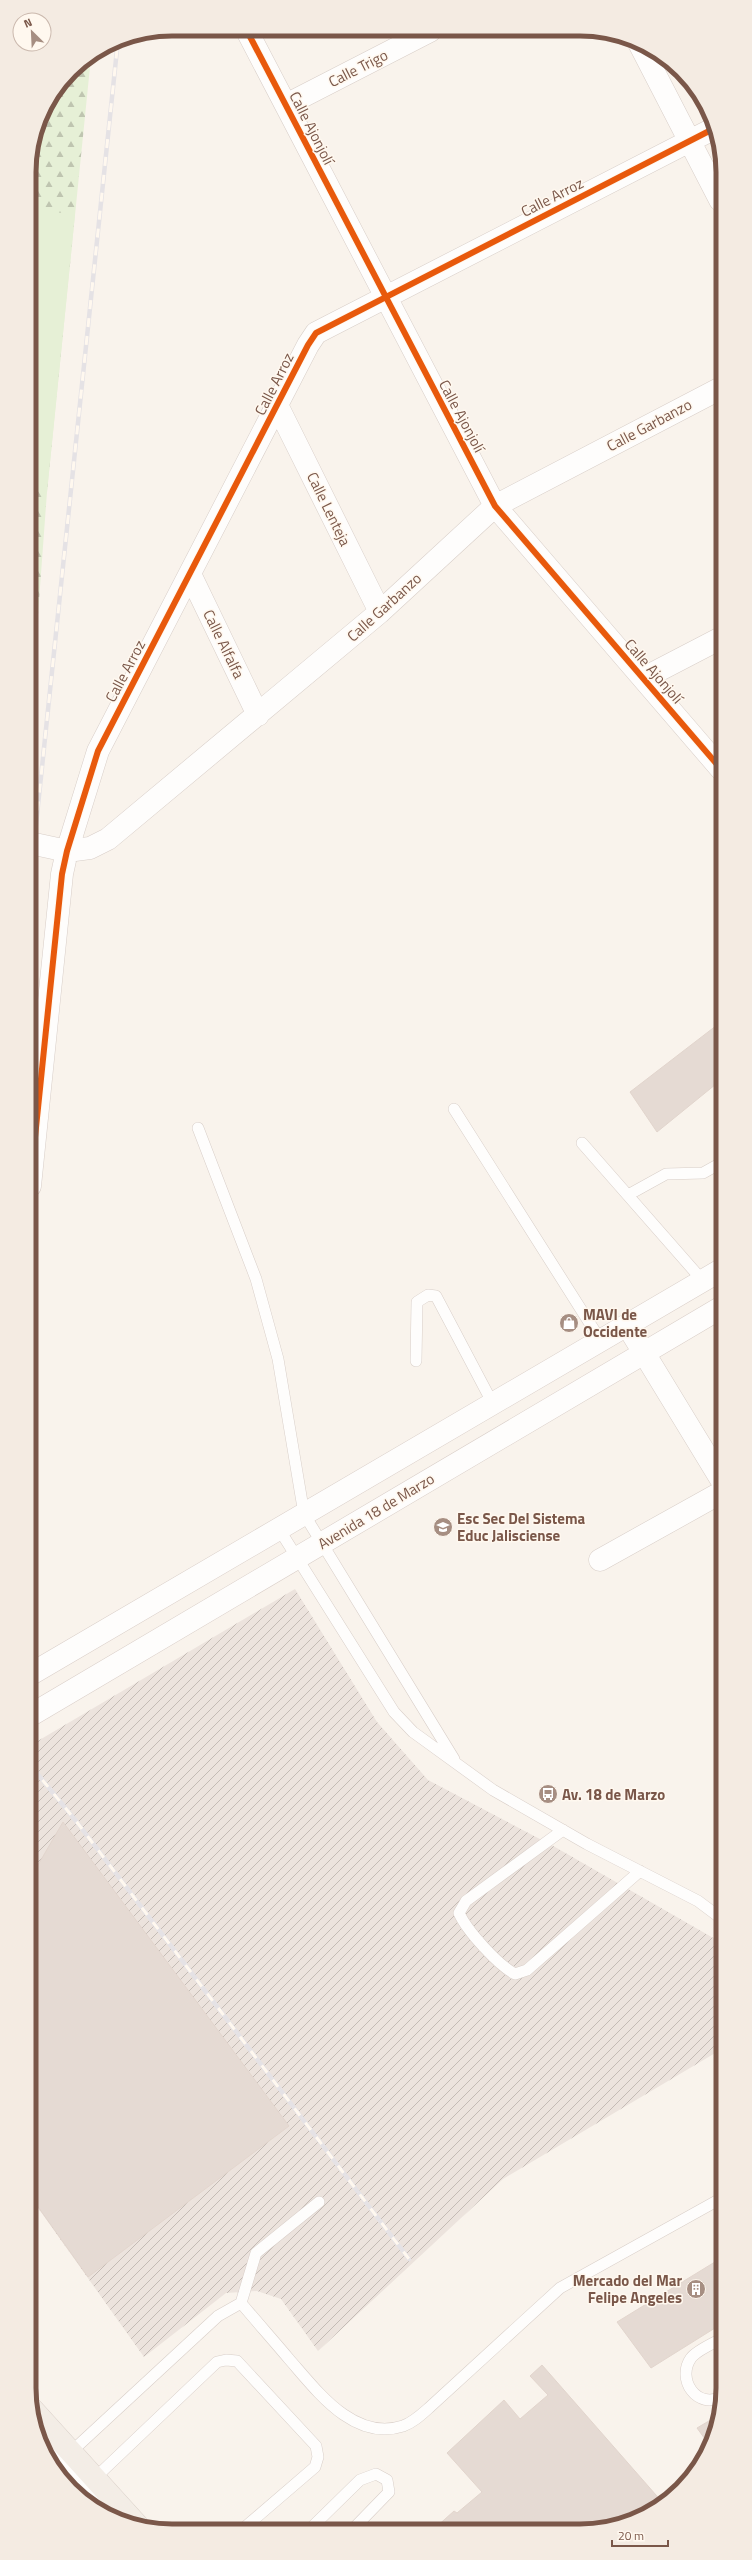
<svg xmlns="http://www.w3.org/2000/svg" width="752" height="2560" font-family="'Titillium Web',sans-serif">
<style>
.industrial{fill:url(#industrial-furrows)}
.forest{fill:url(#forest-firs)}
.pitch{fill:#e6f0d6}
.building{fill:#e5dad3;stroke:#e2d5cd}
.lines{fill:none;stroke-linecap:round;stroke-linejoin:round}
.lane-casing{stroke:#d8cec8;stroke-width:12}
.street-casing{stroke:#d8cec8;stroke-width:23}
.secondary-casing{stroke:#d9cec8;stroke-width:23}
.primary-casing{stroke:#dad0c9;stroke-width:23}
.lane{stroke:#fefdfc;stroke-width:11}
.street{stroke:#fefdfc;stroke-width:22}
.secondary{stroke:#fefdfc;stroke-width:22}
.primary{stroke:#f3ede6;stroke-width:22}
.rail-casing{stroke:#e5e2e5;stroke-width:4.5}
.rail{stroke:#fff8ef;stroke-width:3;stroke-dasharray:9;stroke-linecap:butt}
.cycleway-casing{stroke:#fff8ef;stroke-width:8}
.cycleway{stroke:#e8590c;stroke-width:6}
.labels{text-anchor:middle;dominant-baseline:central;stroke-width:3;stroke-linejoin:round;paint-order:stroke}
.street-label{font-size:15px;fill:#7a5749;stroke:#fff8ef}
.poi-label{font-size:15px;font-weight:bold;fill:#7a5749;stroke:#fff8ef;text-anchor:start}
.rim{fill:none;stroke:#7a5749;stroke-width:5}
</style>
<defs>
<pattern id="industrial-furrows" width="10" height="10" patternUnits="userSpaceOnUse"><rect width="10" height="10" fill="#ece3dd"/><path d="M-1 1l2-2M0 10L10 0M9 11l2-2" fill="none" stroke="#c4bbb5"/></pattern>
<pattern id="forest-firs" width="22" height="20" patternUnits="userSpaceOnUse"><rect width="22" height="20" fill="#e6f0d6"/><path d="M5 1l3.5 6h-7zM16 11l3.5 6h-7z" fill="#bfc5b0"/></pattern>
</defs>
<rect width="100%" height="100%" fill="#f9f3ec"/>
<!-- industrial -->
<path class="industrial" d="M 295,1589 L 377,1722 L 428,1780 L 555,1847 L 722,1943 L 722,2049 L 503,2179 L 318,2351 L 281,2299 L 257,2291 L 226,2293 L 144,2357 L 31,2198 L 31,1745 Z"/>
<!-- forest -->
<path class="forest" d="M 91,57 L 47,492 L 30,723 L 29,163 L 40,117 L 71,71 Z"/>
<!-- pitch -->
<path class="pitch" d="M 29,210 L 75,214 L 47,492 L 30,491 Z"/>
<!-- building -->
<path class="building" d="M 721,1022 L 721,1080 L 657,1132 L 630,1092 Z
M 63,1822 L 289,2126 L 88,2277 L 31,2197 L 31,1877 Z
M 723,2257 L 723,2323 L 651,2368 L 617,2322 Z
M 542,2365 L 663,2503 L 652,2512 L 608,2528 L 435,2528 L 454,2511 L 457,2513 L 482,2492 L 447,2453 L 504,2400 L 520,2419 L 548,2395 L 530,2376 Z
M 719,2415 L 712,2443 L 710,2446 L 697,2428 Z"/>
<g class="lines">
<defs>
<path id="lane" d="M 454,1109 L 601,1341
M 198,1128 L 256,1279 L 278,1359 L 304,1514 L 454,1759
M 582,1143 L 703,1281
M 628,1195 L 666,1174 L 703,1173 L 721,1163
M 416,1361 L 417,1302 L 428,1295 L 436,1296 L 493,1404
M 279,1529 L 394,1712 L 413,1732 L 493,1790 L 587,1844 L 698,1901 L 722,1919
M 563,1830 L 466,1901 L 459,1913 C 467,1931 498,1965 515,1974 L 527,1970 L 640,1871
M 241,2303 L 256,2253 L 319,2202
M 723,2338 C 714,2343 697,2350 691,2358 C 676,2379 697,2411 723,2396
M 40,2440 L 109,2516
M 71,2452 L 218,2316 L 241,2303 C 257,2322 273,2340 289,2359 C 317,2391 354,2442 403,2426 C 414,2422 422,2414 431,2406 L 560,2288 L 722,2198
M 95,2478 L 217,2362 L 226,2360 L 237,2361 L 316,2446 L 318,2457 L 315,2467 L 244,2528
M 311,2528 L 360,2480 L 376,2474 L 387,2480 L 389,2492 L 354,2528"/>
<path id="street" d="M 246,29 L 495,506 L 721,769
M 639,43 L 720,200
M 286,105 L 430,31
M 278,407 L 380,612
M 190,574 L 258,715
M 644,678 L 721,638
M 30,843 L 67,851 L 90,848 L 108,839 L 380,612 L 495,506 L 721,388
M 30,1186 L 62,874 L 67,851 L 98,751 L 308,345 L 316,333 L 715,128
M 627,1325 L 722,1481
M 600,1560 L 722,1492"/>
<path id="secondary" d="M 31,1674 L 721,1270
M 31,1715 L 722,1307"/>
<path id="primary" d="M 32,2409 L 138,2526"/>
</defs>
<!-- lane casing -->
<use href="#lane" class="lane-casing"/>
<!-- street casing -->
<use href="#street" class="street-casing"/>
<!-- secondary casing -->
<use href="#secondary" class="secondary-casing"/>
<!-- primary casing -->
<use href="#primary" class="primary-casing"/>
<!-- lane -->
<use href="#lane" class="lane"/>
<!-- street -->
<use href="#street" class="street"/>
<!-- secondary -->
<use href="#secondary" class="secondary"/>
<!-- primary -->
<use href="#primary" class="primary"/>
<defs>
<path id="rail" d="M 30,882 L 118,40
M 31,1766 L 76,1821 L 409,2259"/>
</defs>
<!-- rail casing -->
<use href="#rail" class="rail-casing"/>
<!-- rail -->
<use href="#rail" class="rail"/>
<defs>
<path id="cycleway" d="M 246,29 L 495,506 L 721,769
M 30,1186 L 62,874 L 67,851 L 98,751 L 308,345 L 316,333 L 715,128"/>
</defs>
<!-- cycleway casing -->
<use href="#cycleway" class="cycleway-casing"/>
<!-- cycleway -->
<use href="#cycleway" class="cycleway"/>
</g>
<!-- icons -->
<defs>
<symbol id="shop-disc" viewBox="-11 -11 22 22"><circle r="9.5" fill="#a68e82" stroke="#fff8ef"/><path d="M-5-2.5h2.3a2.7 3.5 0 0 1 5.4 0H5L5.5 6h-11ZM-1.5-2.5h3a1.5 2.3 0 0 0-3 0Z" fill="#fff"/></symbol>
<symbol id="school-disc" viewBox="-11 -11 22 22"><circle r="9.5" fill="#a68e82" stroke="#fff8ef"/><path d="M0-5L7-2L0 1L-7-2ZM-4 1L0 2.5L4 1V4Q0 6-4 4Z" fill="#fff"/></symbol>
<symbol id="bus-disc" viewBox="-11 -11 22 22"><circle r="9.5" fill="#a68e82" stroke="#fff8ef"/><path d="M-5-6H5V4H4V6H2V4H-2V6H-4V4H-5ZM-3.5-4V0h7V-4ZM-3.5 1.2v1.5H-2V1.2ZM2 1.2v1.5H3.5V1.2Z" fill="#fff"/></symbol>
<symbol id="building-disc" viewBox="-11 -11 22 22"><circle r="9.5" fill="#a68e82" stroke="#fff8ef"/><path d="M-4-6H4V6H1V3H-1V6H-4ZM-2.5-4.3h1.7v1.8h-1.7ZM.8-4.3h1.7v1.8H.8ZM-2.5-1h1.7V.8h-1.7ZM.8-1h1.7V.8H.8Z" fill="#fff"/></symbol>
</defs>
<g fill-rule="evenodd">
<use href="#shop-disc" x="558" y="1312" width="22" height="22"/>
<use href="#school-disc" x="432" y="1516" width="22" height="22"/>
<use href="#bus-disc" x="537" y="1783" width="22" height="22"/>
<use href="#building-disc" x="685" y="2278" width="22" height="22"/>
</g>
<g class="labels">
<!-- street labels -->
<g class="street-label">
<text transform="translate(358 68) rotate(-27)">Calle Trigo</text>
<text transform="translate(312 128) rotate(63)">Calle Ajonjolí</text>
<text transform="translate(552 197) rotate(-27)">Calle Arroz</text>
<text transform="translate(274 384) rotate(-63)">Calle Arroz</text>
<text transform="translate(462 416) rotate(62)">Calle Ajonjolí</text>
<text transform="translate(649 425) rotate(-28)">Calle Garbanzo</text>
<text transform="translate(329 509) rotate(64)">Calle Lenteja</text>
<text transform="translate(384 607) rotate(-42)">Calle Garbanzo</text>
<text transform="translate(224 644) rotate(64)">Calle Alfalfa</text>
<text transform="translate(125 671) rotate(-62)">Calle Arroz</text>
<text transform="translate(654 671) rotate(49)">Calle Ajonjolí</text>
<text transform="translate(376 1511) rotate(-31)">Avenida 18 de Marzo</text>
</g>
<!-- poi labels -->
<g class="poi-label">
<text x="583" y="1314">MAVI de<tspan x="583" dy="17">Occidente</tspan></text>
<text x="457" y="1518">Esc Sec Del Sistema<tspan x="457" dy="17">Educ Jalisciense</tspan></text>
<text x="562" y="1794">Av. 18 de Marzo</text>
<text x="682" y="2280" text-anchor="end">Mercado del Mar<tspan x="682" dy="17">Felipe Angeles</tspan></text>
</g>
</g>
<!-- crop -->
<path d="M0 0H752V2560H0ZM172 36H580A136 136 0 0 1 716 172V2388A136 136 0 0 1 580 2524H172A136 136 0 0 1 36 2388V172A136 136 0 0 1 172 36Z" fill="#f4ebe2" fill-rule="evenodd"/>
<path class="rim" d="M172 36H580A136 136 0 0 1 716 172V2388A136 136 0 0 1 580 2524H172A136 136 0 0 1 36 2388V172A136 136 0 0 1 172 36Z"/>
<!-- north arrow -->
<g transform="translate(32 32) rotate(336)"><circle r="19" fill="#fff8ef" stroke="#cab8ad"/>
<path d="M0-3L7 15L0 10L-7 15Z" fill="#a68e82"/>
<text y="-6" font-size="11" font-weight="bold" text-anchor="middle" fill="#7a5749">N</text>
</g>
<!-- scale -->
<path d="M612 2540v6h56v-6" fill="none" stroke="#7a5749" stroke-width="2"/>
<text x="618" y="2540" font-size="12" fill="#7a5749" stroke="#fff8ef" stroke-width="3" paint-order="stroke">20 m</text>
</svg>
